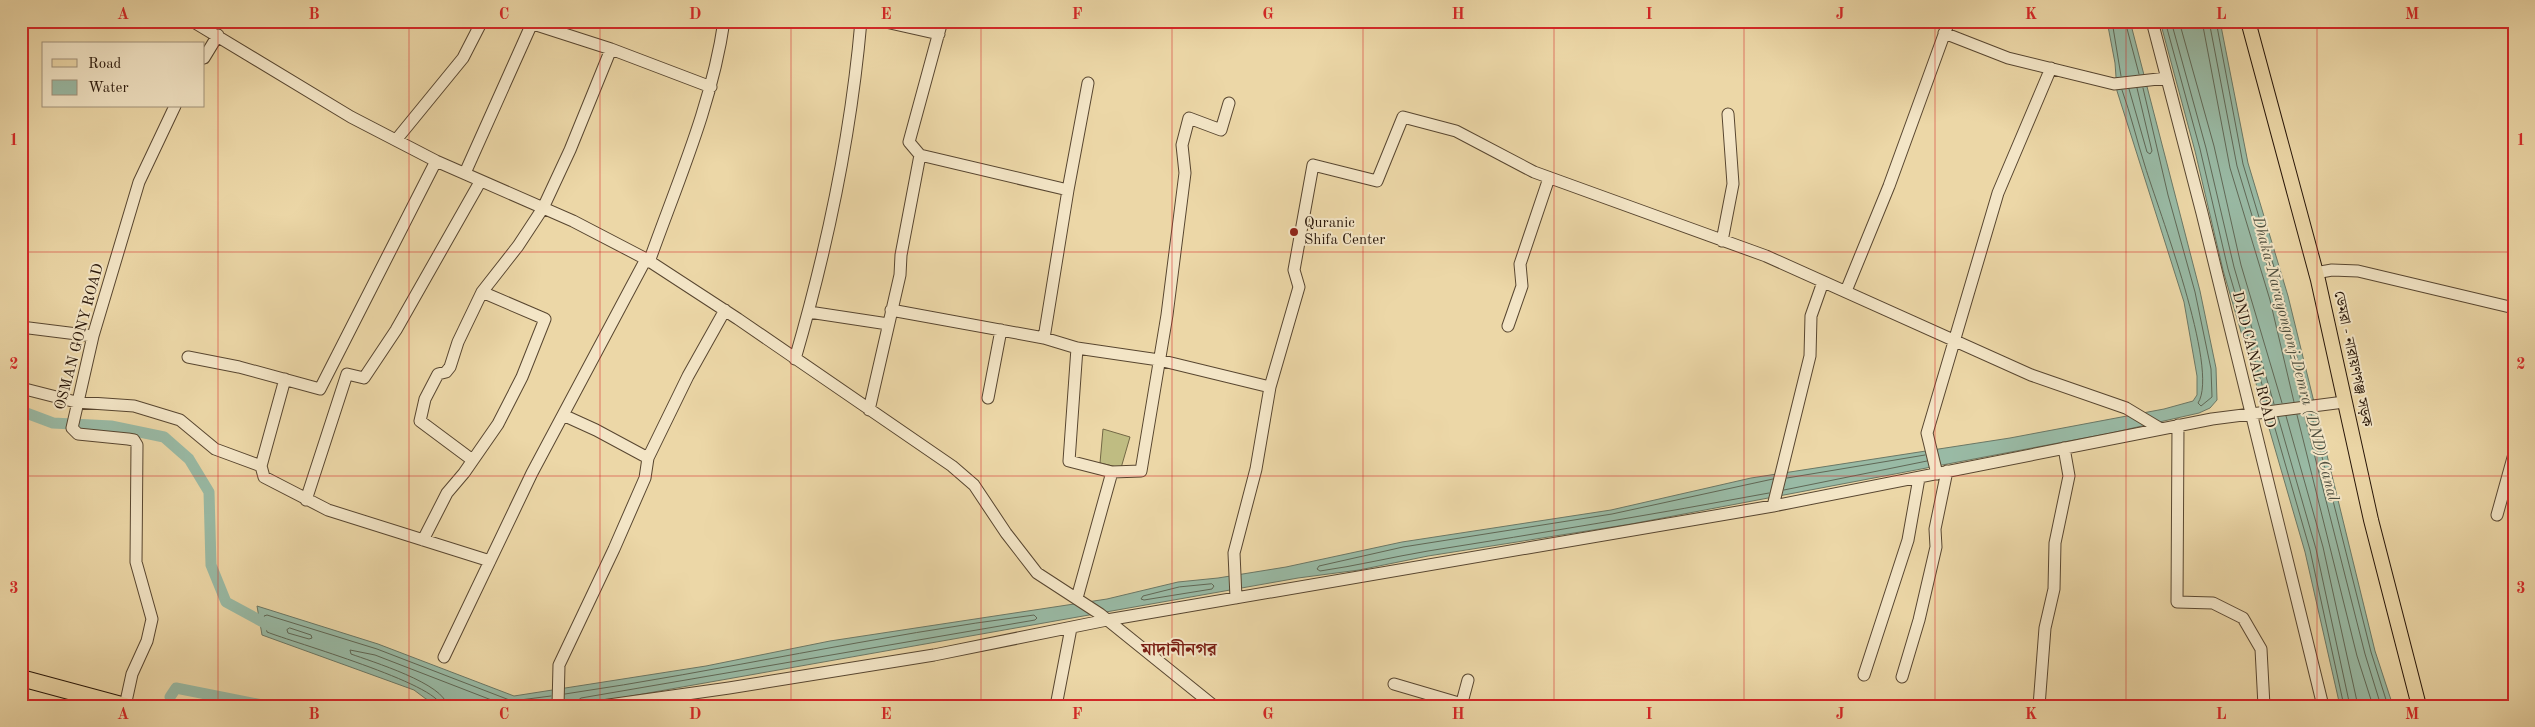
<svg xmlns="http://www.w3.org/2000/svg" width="2535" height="727" font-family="'Old Standard TT','Noto Serif Bengali',serif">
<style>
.green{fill:#bfbc82;stroke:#736845}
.water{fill:#99baa5;stroke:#6b7866}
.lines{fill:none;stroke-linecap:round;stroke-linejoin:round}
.shore{stroke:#606856;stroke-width:1}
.canal{stroke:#99baa5;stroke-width:11}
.minor-casing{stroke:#584630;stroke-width:13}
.major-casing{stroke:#271508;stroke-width:16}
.highway-casing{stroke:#271508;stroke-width:18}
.minor{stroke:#f3e5c6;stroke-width:11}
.major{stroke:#ecd7a7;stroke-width:14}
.highway{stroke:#ecd7a7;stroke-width:16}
.grid{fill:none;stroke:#d62828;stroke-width:1;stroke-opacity:0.55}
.poi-dot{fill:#8f2418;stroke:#f3e5c6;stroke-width:2}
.labels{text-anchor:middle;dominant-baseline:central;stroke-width:4;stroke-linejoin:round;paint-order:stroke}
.poi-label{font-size:15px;fill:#271508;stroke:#f3e5c6;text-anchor:start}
.street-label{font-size:15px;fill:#271508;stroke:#f3e5c6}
.water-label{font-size:16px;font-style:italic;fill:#4f4f3f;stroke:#f3e5c6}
.quarter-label{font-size:18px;font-weight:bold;fill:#7a1f14;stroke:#f3e5c6}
.neatline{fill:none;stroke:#d62828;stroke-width:2}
.grid-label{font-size:16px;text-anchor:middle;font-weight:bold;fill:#d62828}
</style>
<rect width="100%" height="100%" fill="#ecd7a7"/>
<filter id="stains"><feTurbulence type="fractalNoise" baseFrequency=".004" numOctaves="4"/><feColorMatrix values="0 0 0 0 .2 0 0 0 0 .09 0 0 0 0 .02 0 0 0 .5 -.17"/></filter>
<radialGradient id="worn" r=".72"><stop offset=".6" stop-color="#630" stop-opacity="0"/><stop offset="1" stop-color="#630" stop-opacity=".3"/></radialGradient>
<!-- green -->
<path class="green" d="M 1103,429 L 1130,437 L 1121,468 L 1100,463 Z"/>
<!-- water -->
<path class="water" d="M 2107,21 L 2130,21 L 2200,291 L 2216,368 L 2217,400 L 2210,408 L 2199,413 L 2111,433 L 1631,524 L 1428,556 L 1359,570 L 1298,578 L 620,698 L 553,706 L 441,706 L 426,699 L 414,690 L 262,635 L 257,606 L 378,644 L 514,696 L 706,666 L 830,641 L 1107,599 L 1178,582 L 1218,578 L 1286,567 L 1402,542 L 1611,510 L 1751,478 L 2010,438 L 2164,409 L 2193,401 L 2197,395 L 2197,376 L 2184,302 L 2117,91 L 2115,63 Z
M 2160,21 L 2220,21 L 2248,163 L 2288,296 L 2375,651 L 2393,706 L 2340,706 L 2305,552 L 2223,270 L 2195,151 Z"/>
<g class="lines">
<!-- shore -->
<path class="shore" d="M 2112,21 L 2121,76
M 2125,21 L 2139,74
M 2165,21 L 2200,149 L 2228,269 L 2268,405
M 2171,21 L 2206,148 L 2234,267 L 2274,404
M 2179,21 L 2214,146 L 2241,265 L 2282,403
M 2202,21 L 2230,168 L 2270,300 L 2294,402
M 2209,21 L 2237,166 L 2277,298 L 2301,401
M 2216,21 L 2243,164 L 2283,297 L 2307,400
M 2129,89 L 2147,152 L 2150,154 L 2152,151 L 2137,88
M 2122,90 C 2131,115 2137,141 2145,166 C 2158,209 2220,369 2198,403 L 2201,406 L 2212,397 L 2211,369 L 2195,292 L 2168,195 L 2143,88
M 2311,413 L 2371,652 L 2388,706
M 2304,414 L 2365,654 L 2381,706
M 2297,415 L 2357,656 L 2373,706
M 2286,416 L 2323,547 L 2358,706
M 2278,417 L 2316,549 L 2350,706
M 2272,418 L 2310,550 L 2344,706
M 1787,478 L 1925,455
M 1784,490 L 1927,461
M 1769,493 C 1656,514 1542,533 1428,551 C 1392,557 1356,566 1320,571 L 1317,569 L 1319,566 L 1403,547 L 1612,514 L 1773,479
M 1212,584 L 1214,586 L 1212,589 L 1144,600 L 1141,599 L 1143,596 L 1179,587 Z
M 290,628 L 311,635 L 312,638 L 309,639 L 288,633 L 287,630 Z
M 565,694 C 722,671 877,635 1034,615 L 1037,618 L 1035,620 L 581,698 L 577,701 L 576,706
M 441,706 C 439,684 292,642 267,632 L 264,616 L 267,615 L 377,649 L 512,701 L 551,696
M 447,706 C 446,684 370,661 351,654 L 350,650 L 375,655 L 507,706"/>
<!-- canal -->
<path class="canal" d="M 21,411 L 53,423 L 111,426 L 164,437 L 189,459 L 209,492 L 211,565 L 226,602 L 272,627
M 170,697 L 176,688 L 267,706"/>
<defs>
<path id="minor" d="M 192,21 L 351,117 L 436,161 L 573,221 L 646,259 L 738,319 L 952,466 L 974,485 L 1006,533 L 1037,573 L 1100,614 L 1214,706
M 524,21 L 611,49 L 711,87
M 881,21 L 939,34
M 2152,21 L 2202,213 L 2323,706
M 1944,33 L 2008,58 L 2114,84 L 2167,78
M 204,58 L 218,35
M 396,140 L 463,58 L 482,21
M 920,155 L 1068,190 L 1044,338
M 465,173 L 533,21
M 1068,190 L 1088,83
M 1722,241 L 1733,184 L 1728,114
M 649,262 C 677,183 712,105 724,21
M 2315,273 L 2332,270 L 2358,271 L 2514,308
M 1846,291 L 1889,186 L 1949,21
M 891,310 L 1044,338 L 1077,348 L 1159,360 L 1270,387
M 809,312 L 888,324
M 1508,326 L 1522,286 L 1520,264 L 1549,178
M 21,327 L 93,336
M 1077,348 L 1069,461 L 1112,472
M 188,357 L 239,367 L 320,389 L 436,161
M 795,359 C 827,249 851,136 861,21
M 285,379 L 261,466 L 264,477 L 328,510 L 490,561
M 21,388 L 76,402 L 134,406 L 180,420 L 215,449 L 261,466
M 988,398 L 1001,330
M 869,410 L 900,275 L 901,255 L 920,155 L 909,142 L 942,21
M 563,415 L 596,430 L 648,458
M 2178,425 L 2177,602 L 2213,603 L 2243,618 L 2261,649 L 2264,706
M 471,459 L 420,421 L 425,399 L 438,374 L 446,372 L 450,367 L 458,342 L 482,292 L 518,246 L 543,208 L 570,150 L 611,49
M 1937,474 L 1927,433 L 1998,193 L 2051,68
M 306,500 L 347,374 L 364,378 L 396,330 L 480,182
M 1773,506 L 1810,356 L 1811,316 L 1823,282
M 2497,515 L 2514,454
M 423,540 L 447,493 L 464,473 L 498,424 L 522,377 L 545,319 L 482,292
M 1077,598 L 1112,472 L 1141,471 L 1167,315 L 1185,173 L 1182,145 L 1189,118 L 1221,130 L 1229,103
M 1236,598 L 1234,553 L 1256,469 L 1270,387 L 1299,287 L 1294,270 L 1313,165 L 1377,181 L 1403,117 L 1456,131 L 1534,172 L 1766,256 L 2031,375 L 2126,408 L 2161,429
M 444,657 L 532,473 L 646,259
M 1864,675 L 1908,540 L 1919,478
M 1902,677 L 1919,620 L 1936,547 L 1935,529 L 1947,471
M 1394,684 L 1462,704
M 125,706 L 132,674 L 147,641 L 152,619 L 136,562 L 137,445 L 134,440 L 128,439 L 78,434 L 72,428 L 93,336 L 139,182 L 175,106
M 558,706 L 559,665 L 614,549 L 645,478 L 648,458 L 688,376 L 725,310
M 602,706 L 729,688 L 934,655 L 1107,620 L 1773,506 L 2212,419 L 2344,402
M 1056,706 L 1071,628
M 1461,706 L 1468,680
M 2039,706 L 2045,628 L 2054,589 L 2055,543 L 2069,476 L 2064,448"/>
<path id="major" d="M 2248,21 L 2318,280 L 2371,520 L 2419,706"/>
<path id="highway" d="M 21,678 L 125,706"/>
</defs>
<!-- minor casing -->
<use href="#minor" class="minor-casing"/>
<!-- major casing -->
<use href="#major" class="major-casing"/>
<!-- highway casing -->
<use href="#highway" class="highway-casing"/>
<!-- minor -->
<use href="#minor" class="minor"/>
<!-- major -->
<use href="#major" class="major"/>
<!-- highway -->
<use href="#highway" class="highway"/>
</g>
<!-- grid -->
<path class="grid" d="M 218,21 L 218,706M 409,21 L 409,706M 600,21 L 600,706M 791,21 L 791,706M 981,21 L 981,706M 1172,21 L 1172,706M 1363,21 L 1363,706M 1554,21 L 1554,706M 1744,21 L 1744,706M 1935,21 L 1935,706M 2126,21 L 2126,706M 2317,21 L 2317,706M 21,252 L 2514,252M 21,476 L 2514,476"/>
<!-- markers -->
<circle class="poi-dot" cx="1294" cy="232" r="5"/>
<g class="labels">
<!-- poi labels -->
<g class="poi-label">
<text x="1304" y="223">Quranic<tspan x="1304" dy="17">Shifa Center</tspan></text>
</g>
<!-- street labels -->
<g class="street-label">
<text transform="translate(80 337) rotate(-75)">OSMAN GONY ROAD</text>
<text transform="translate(2352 359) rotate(78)">ডেমরা - নারায়ণগঞ্জ সড়ক</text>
<text transform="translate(2253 360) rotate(76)">DND CANAL ROAD</text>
</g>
<!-- water labels -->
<g class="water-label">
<text transform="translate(2295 359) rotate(75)">Dhaka-Narayongonj-Demra (DND) Canal</text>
</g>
<!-- quarter labels -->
<g class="quarter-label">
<text x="1179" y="650">মাদানীনগর</text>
</g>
</g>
<!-- margin -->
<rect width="2535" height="727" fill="none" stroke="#ecd7a7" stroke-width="55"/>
<!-- legend -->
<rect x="42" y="42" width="162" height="65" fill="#f3e5c6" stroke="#a1927a"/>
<rect x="52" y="59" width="25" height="8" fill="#ecd7a7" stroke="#a1927a"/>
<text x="88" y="68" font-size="15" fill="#271508">Road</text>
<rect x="52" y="80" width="25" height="15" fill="#99baa5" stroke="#a1927a"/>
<text x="88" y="92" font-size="15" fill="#271508">Water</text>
<rect x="28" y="28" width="2480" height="672" class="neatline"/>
<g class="grid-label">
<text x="123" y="19">A</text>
<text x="314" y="19">B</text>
<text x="504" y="19">C</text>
<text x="695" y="19">D</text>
<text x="886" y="19">E</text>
<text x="1077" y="19">F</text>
<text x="1268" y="19">G</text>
<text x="1458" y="19">H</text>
<text x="1649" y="19">I</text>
<text x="1840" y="19">J</text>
<text x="2031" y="19">K</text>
<text x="2221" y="19">L</text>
<text x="2412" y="19">M</text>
<text x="14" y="145">1</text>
<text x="2521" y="145">1</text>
<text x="14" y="369">2</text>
<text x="2521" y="369">2</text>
<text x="14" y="593">3</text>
<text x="2521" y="593">3</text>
<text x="123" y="719">A</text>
<text x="314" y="719">B</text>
<text x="504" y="719">C</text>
<text x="695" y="719">D</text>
<text x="886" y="719">E</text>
<text x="1077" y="719">F</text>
<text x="1268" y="719">G</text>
<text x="1458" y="719">H</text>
<text x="1649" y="719">I</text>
<text x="1840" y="719">J</text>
<text x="2031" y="719">K</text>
<text x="2221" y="719">L</text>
<text x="2412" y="719">M</text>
</g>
<rect width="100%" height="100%" filter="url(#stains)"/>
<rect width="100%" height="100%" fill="url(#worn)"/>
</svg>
